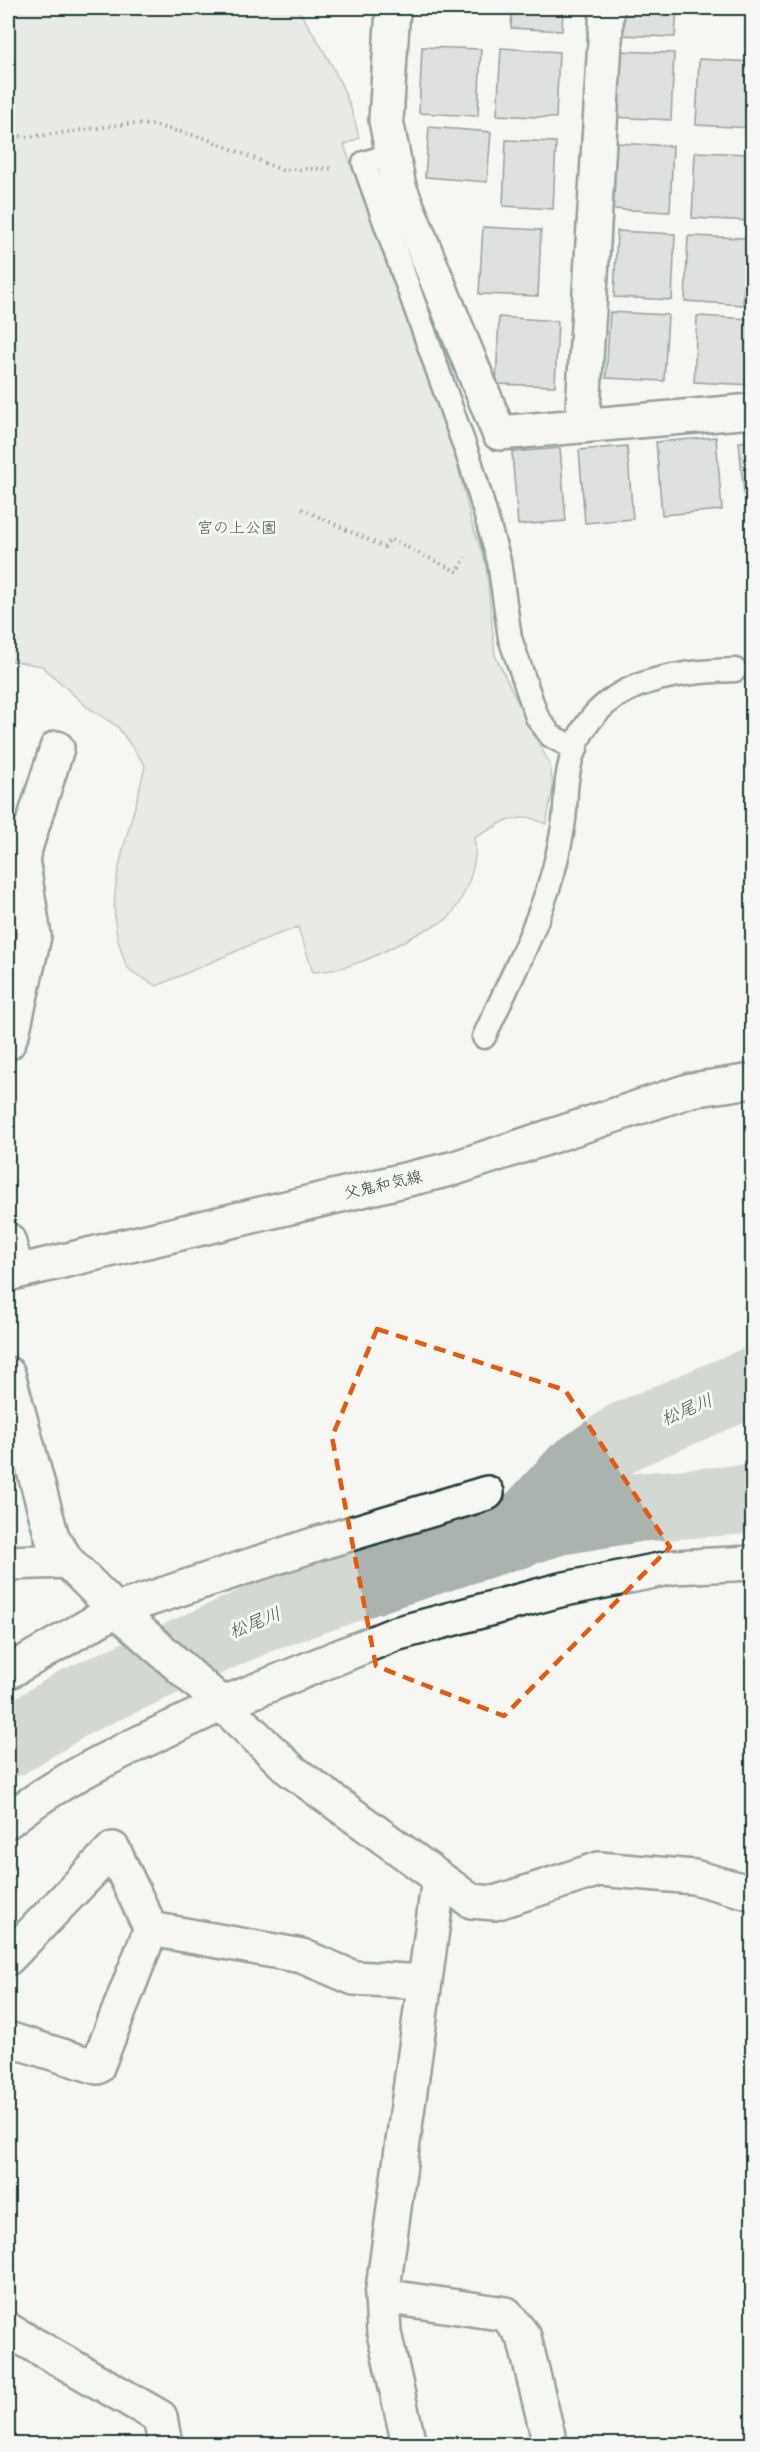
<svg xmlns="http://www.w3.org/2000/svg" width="760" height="2452" font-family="'Comic Neue','Klee One',sans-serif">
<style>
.green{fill:#d6dbd6;stroke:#7a8c85;stroke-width:1.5}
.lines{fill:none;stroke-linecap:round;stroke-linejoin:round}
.river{stroke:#aab3ae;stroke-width:69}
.building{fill:#c1c8c3;stroke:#1f3d34;stroke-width:1.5}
.lane-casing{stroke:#1f3d34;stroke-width:27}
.street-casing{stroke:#1f3d34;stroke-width:38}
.secondary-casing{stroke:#1f3d34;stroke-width:38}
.path{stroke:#1f3d34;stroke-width:4;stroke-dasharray:1.5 4.5;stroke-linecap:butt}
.lane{stroke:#f6f6f2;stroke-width:22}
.street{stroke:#f6f6f2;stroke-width:33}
.secondary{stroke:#f6f6f2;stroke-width:33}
.marked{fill:none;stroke:#e8590c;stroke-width:4.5;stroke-dasharray:12 8;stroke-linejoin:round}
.labels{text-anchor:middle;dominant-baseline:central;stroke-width:6;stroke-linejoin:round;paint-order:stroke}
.park-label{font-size:16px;fill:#445d54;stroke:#f6f6f2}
.street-label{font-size:16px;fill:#1f3d34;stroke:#f6f6f2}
.water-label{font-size:18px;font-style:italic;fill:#425a52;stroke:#f6f6f2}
</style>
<rect width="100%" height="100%" fill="#f6f6f2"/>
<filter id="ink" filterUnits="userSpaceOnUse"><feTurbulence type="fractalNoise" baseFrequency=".0167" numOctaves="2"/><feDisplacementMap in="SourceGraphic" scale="12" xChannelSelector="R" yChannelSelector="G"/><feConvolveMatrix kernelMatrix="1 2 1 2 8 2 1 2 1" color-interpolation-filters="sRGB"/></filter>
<g filter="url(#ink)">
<!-- green -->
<path class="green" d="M 8,8 L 297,8 C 323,48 350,91 359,138 L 344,145 L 456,459 L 472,524 L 486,564 L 495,655 L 532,732 L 550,764 L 553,788 L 546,824 L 528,817 L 505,821 L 474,838 C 480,861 465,898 450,916 C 444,923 430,927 421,932 C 387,950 353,971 313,972 L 298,927 L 255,943 L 157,986 C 148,981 137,976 129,969 C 125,966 124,958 122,953 C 99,890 134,827 145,765 L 117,726 L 87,707 L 42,666 L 8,660 Z"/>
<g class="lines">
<!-- river -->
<path class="river" d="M 516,1535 L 574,1472 L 625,1436 L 752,1382
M 8,1743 L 75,1702 L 259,1619 L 398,1571 L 556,1521 L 641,1507 L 752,1499"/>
</g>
<!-- building -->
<path class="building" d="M 310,8 L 359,8 L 359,11 Z
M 512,8 L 563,8 L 562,31 L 511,28 Z
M 618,8 L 677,8 L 675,37 L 617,35 Z
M 422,47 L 481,49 L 478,116 L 419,113 Z
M 501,48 L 559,52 L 556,118 L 497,115 Z
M 615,51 L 674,53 L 671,120 L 613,117 Z
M 699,59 L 752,62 L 752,128 L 696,125 Z
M 429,127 L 491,132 L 487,182 L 425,177 Z
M 506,140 L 556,142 L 553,209 L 503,206 Z
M 615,143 L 673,146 L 670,212 L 611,209 Z
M 695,152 L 752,154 L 751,221 L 692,218 Z
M 483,227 L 541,230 L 538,296 L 479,294 Z
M 617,231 L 675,234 L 672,300 L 614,297 Z
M 688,236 L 746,238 L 743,305 L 685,301 Z
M 610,312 L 668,315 L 664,381 L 606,378 Z
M 697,316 L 752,319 L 752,385 L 694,382 Z
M 499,317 L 558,321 L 555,386 L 496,384 Z
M 716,437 L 722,510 L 662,515 L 656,442 Z
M 752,441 L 752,495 L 744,495 L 739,442 Z
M 627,446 L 633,519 L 585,523 L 579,450 Z
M 560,448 L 566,521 L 518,525 L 512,452 Z"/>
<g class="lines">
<defs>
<path id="lane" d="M 393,154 L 364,163 L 471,464 L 499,561 L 510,638 L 537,717 L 551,736 L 576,749
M 484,1037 C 509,982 538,927 554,869 C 558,853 562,836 564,820 C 566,805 565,789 568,774 C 582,686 659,672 735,670"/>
<path id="street" d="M 393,8 L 386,120 L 399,187 L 499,433 L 752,411
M 582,426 L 607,8
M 8,1043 L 13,1030 L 34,936 L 22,858 L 57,748
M 8,1240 L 17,1271
M 8,1374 L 52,1537 L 67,1561 L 116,1610 L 222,1704 L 395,1634 L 560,1590 L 674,1567 L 752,1563
M 8,1563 L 67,1561
M 8,1672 L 116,1610 L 316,1544 L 487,1493
M 8,1821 C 66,1773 153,1737 222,1704 L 292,1771 L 471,1901 L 495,1903 L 599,1869 L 694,1877 L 752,1893
M 151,1929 L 302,1956 L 354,1978 L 425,1982
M 8,1958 L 113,1849 L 151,1929 L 97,2067 L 8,2039
M 382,2296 L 506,2314 L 524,2337 L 550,2444
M 8,2330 L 160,2417 L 165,2444
M 409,2444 L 384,2333 L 382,2296 L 439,1878"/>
<path id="secondary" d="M 8,1274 L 455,1168 L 691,1090 L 752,1081"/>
</defs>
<!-- lane casing -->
<use href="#lane" class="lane-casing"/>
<!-- street casing -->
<use href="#street" class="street-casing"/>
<!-- secondary casing -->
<use href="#secondary" class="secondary-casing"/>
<!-- path -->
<path class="path" d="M 8,135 L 30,137 L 126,124 L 153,125 L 205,138 L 282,170 L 334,168
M 302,509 L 384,547 L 390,539 L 458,572 L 465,557"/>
<!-- lane -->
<use href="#lane" class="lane"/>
<!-- street -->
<use href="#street" class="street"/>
<!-- secondary -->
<use href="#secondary" class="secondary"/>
</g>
</g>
<!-- marked area -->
<path d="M0 0H760V2452H0ZM 377,1329 L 565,1390 L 670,1547 L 504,1716 L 376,1666 L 332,1437 Z" fill="#f6f6f2" fill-opacity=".55" fill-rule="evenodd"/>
<path class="marked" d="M 377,1329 L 565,1390 L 670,1547 L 504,1716 L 376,1666 L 332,1437 Z"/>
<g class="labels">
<!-- park labels -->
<g class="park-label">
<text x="237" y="528">宮の上公園</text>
</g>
<!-- street labels -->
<g class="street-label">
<text transform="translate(383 1185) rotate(-13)">父鬼和気線</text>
</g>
<!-- water labels -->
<g class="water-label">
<text transform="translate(687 1410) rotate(-23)">松尾川</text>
<text transform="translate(255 1623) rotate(-22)">松尾川</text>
</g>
</g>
<!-- margin -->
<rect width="760" height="2452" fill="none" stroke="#f6f6f2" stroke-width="30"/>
<rect x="15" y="15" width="730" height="2422" fill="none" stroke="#1f3d34" stroke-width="2" filter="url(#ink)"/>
</svg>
